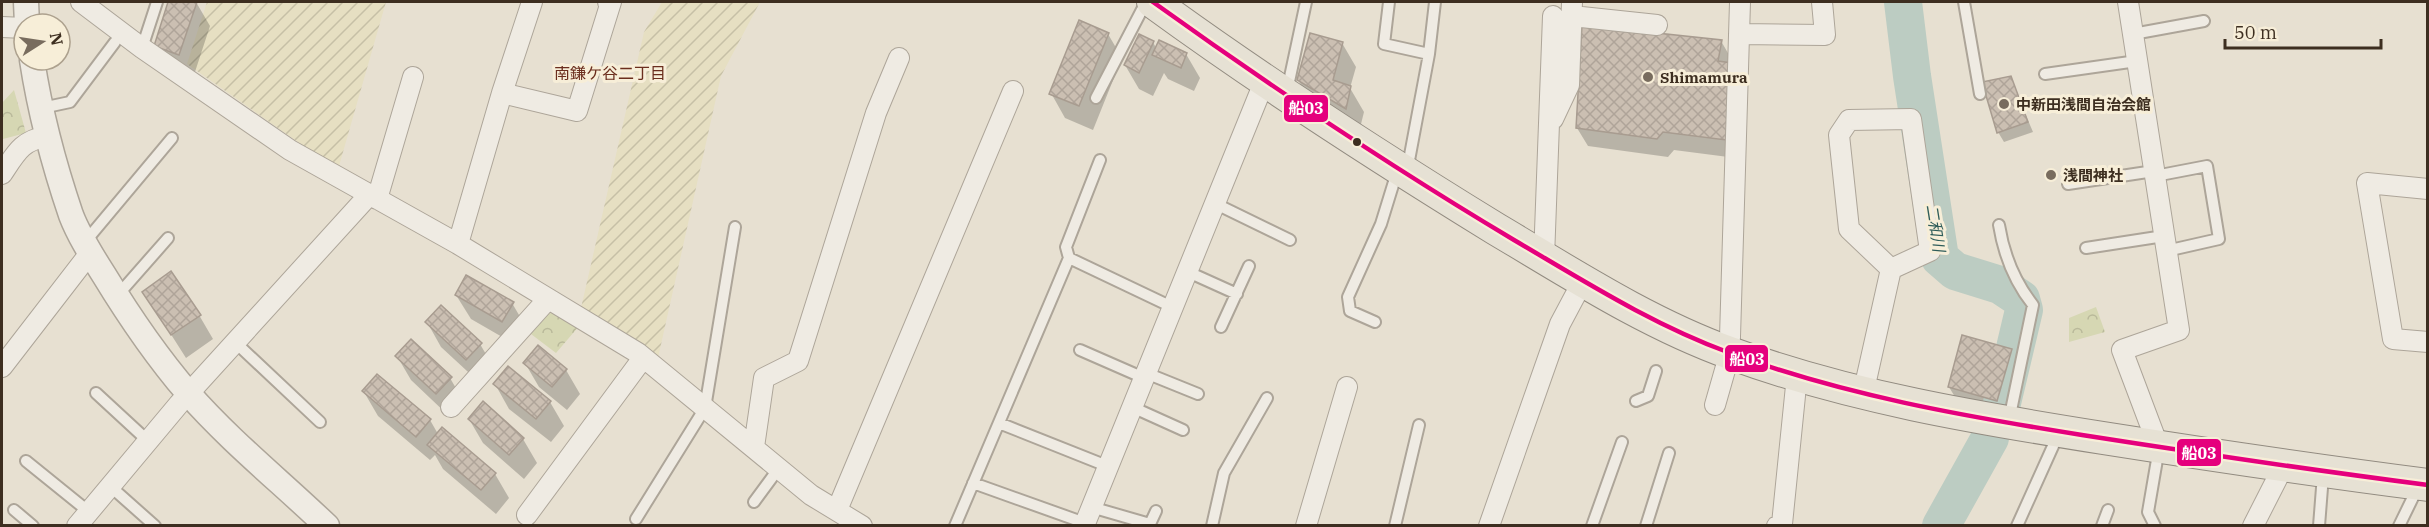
<svg xmlns="http://www.w3.org/2000/svg" width="2429" height="527" font-family="'IBM Plex Serif','Noto Sans JP',serif">
<style>
.farmland{fill:url(#farmland-furrows)}
.forest{fill:url(#forest-crowns)}
.shadow{fill:#0003}
.lines{fill:none;stroke-linecap:round;stroke-linejoin:round}
.river{stroke:#bcccc2;stroke-width:38}
.building{fill:url(#building-cross-hatch);stroke:#a89c90;stroke-width:1.5}
.service-casing{stroke:#ada599;stroke-width:14}
.minor-casing{stroke:#ada599;stroke-width:22}
.tertiary-casing{stroke:#ada599;stroke-width:27}
.primary-casing{stroke:#928b80;stroke-width:34}
.service{stroke:#efebe3;stroke-width:10}
.minor{stroke:#efebe3;stroke-width:20}
.tertiary{stroke:#efebe3;stroke-width:24}
.primary{stroke:#e6e1d4;stroke-width:32}
.bus-1-casing{stroke:#f7eed8;stroke-width:9}
.bus-1{stroke:#e5007d;stroke-width:4.5}
.poi-dot{fill:#786c5e;stroke:#f7eed8;stroke-width:2}
.bus-dot{fill:#3d2e20;stroke:#f7eed8;stroke-width:2}
.labels{text-anchor:middle;dominant-baseline:central;stroke-width:6;stroke-linejoin:round;paint-order:stroke}
.poi-label{font-size:15px;font-weight:bold;fill:#3d2e20;stroke:#f7eed8;text-anchor:start}
.neighbourhood-label{font-size:16px;fill:#6b2e1e;stroke:#f7eed8}
.water-label{font-size:16px;font-style:italic;fill:#2f5d5a;stroke:#f7eed8}
.line-badge{stroke:#f7eed8;stroke-width:2}
.badge-label{font-size:16px;text-anchor:middle;font-weight:bold;fill:#fff}
</style>
<defs>
<pattern id="farmland-furrows" width="10" height="10" patternUnits="userSpaceOnUse" patternTransform="scale(1.5)"><rect width="10" height="10" fill="#e6dfc2"/><path d="M-1 1l2-2M0 10L10 0M9 11l2-2" fill="none" stroke="#c6c0a6"/></pattern>
<pattern id="forest-crowns" width="20" height="18" patternUnits="userSpaceOnUse" patternTransform="scale(1.5)"><rect width="20" height="18" fill="#d6d7b3"/><path d="M2 6a3 3 0 1 1 6 0M12 15a3 3 0 1 1 6 0" fill="none" stroke="#b9b99a"/></pattern>
<pattern id="building-cross-hatch" width="8" height="8" patternUnits="userSpaceOnUse" patternTransform="scale(1.5)"><rect width="8" height="8" fill="#cbbfb2"/><path d="M0 0l8 8M0 8l8-8" fill="none" stroke="#afa499"/></pattern>
</defs>
<rect width="100%" height="100%" fill="#e7e0d1"/>
<!-- farmland -->
<path class="farmland" d="M 207,2 L 386,2 L 339,166 L 305,147 L 187,64 Z
M 662,2 L 760,2 L 721,76 L 658,358 L 581,308 L 644,32 Z"/>
<!-- forest -->
<path class="forest" d="M 14,90 L 26,133 L 3,139 L 2,103 Z
M 2096,307 L 2105,332 L 2069,342 L 2069,318 Z
M 551,313 L 573,320 L 580,325 L 556,353 L 527,331 L 539,317 Z"/>
<!-- shadow -->
<path class="shadow" d="M 170,2 L 196,2 L 210,26 L 193,78 L 155,46 Z
M 1108,34 L 1122,58 L 1093,130 L 1065,118 L 1051,93 Z
M 1721,41 L 1732,60 L 1736,158 L 1674,150 L 1668,157 L 1588,146 L 1577,128 Z
M 1153,42 L 1156,48 L 1186,54 L 1200,78 L 1194,91 L 1168,79 L 1164,73 L 1153,96 L 1139,89 L 1125,65 Z
M 1342,43 L 1356,67 L 1350,88 L 1364,112 L 1359,132 L 1313,104 L 1298,80 Z
M 2010,78 L 2033,132 L 2004,142 L 1998,132 Z
M 144,292 L 199,315 L 213,339 L 186,358 Z
M 456,295 L 512,303 L 526,327 L 516,345 L 471,319 Z
M 427,322 L 480,344 L 494,368 L 480,383 L 441,347 Z
M 2011,350 L 2019,365 L 2006,415 L 1958,402 L 1949,387 Z
M 397,356 L 450,378 L 464,402 L 450,417 L 411,380 Z
M 525,363 L 566,370 L 580,394 L 567,410 L 539,387 Z
M 495,384 L 550,402 L 564,426 L 551,442 L 509,409 Z
M 364,392 L 430,420 L 438,434 L 495,474 L 509,498 L 496,514 L 443,469 L 435,455 L 430,460 L 378,416 Z
M 469,419 L 523,439 L 537,463 L 524,479 L 483,443 Z"/>
<g class="lines">
<!-- river -->
<path class="river" d="M 1903,2 L 1912,76 L 1940,258 L 1955,271 L 2000,285 L 2021,299 L 2024,310 L 2002,403
M 1941,526 L 1990,438"/>
</g>
<!-- building -->
<path class="building" d="M 168,2 L 197,2 L 179,55 L 154,46 Z
M 1079,20 L 1109,33 L 1079,106 L 1049,94 Z
M 1582,25 L 1722,40 L 1718,61 L 1732,63 L 1726,140 L 1663,132 L 1657,139 L 1576,128 Z
M 1310,33 L 1343,42 L 1333,80 L 1351,86 L 1346,109 L 1297,80 Z
M 1139,34 L 1154,41 L 1139,73 L 1124,65 Z
M 1159,40 L 1187,53 L 1181,68 L 1152,55 Z
M 2011,76 L 2028,122 L 1997,133 L 1982,82 Z
M 171,271 L 201,315 L 171,335 L 142,292 Z
M 466,275 L 514,302 L 502,322 L 455,295 Z
M 441,305 L 482,343 L 466,360 L 425,322 Z
M 1962,335 L 2012,349 L 1997,401 L 1948,387 Z
M 411,339 L 452,377 L 436,394 L 395,356 Z
M 538,345 L 567,369 L 552,387 L 523,363 Z
M 508,366 L 551,401 L 536,419 L 493,384 Z
M 377,374 L 431,419 L 416,437 L 362,391 Z
M 483,401 L 524,438 L 509,455 L 468,419 Z
M 442,427 L 496,473 L 481,490 L 427,445 Z"/>
<g class="lines">
<defs>
<path id="service" d="M 1389,2 L 1384,44 L 1429,54
M 1964,2 L 1980,94
M 2133,34 L 2204,21
M 142,48 L 157,2
M 2045,74 L 2137,61
M 1287,91 L 1306,2
M 1096,98 L 1146,2
M 42,108 L 70,102 L 115,42
M 1100,160 L 1066,247 L 1069,258 L 1172,307
M 1407,171 L 1429,54 L 1435,2
M 2155,176 L 2207,166 L 2219,239 L 2166,251
M 2068,184 L 2154,171
M 1214,203 L 1290,240
M 1999,225 C 2004,256 2014,281 2033,305 L 2009,420
M 85,242 L 172,138
M 2086,248 L 2164,236
M 1186,271 L 1237,294
M 117,296 L 168,238
M 1375,322 L 1350,311 L 1348,297 L 1381,224 L 1397,172
M 1221,327 L 1249,266
M 236,343 L 320,422
M 1080,350 L 1144,378
M 1146,373 L 1198,394
M 96,393 L 148,441
M 1636,401 L 1648,396 L 1656,371
M 1132,407 L 1183,430
M 999,423 L 1107,466
M 26,461 L 89,512
M 973,483 L 1085,523
M 110,486 L 155,526
M 754,502 L 779,468
M 1091,507 L 1150,524 L 1156,511
M 14,510 L 33,526
M 636,519 L 705,408 L 735,227
M 955,526 L 1069,258
M 1212,526 L 1224,473 L 1267,398
M 1395,526 L 1419,425
M 1592,526 L 1622,442
M 1646,526 L 1669,453
M 2017,526 L 2058,435
M 2102,526 L 2108,510
M 2155,526 L 2148,512 L 2159,448
M 2319,526 L 2323,475
M 2399,526 L 2418,487"/>
<path id="minor" d="M 81,2 L 142,48 L 290,150 L 458,244 L 638,353 L 811,495 L 862,526
M 2128,2 L 2179,330 L 2122,350 L 2159,448
M 1572,16 L 1657,25
M 2,27 L 24,28
M 1739,34 L 1825,35 L 1822,2
M 502,93 L 577,111 L 611,2 L 608,2
M 1553,119 L 1569,85 L 1572,2
M 2,174 C 16,153 22,140 48,136
M 2428,189 L 2367,183 L 2393,339 L 2428,342
M 377,199 L 413,77
M 458,244 L 502,93 L 532,2
M 1544,258 L 1553,16
M 2,367 L 90,253
M 1863,394 L 1891,269 L 1930,251 L 1911,119 L 1849,120 L 1839,135 L 1849,229 L 1891,269
M 1715,405 L 1727,363 L 1730,337 L 1740,2
M 451,407 L 548,299
M 754,447 L 764,378 L 798,361 L 876,113 L 899,58
M 837,510 L 1013,91
M 527,515 L 643,358
M 77,526 L 179,404 L 369,195
M 1084,526 L 1265,80
M 1306,526 L 1347,387
M 1489,526 L 1560,324 L 1577,292 L 1579,279
M 1777,526 L 1782,524 L 1797,376
M 2253,526 L 2283,467"/>
<path id="tertiary" d="M 26,2 L 27,24
M 32,60 C 40,112 54,165 71,215 C 79,236 92,256 104,275 C 129,316 157,357 188,393 C 230,441 281,482 327,526"/>
<path id="primary" d="M 1153,2 C 1264,83 1379,157 1496,229 C 1572,274 1647,323 1730,353 C 1850,397 1977,418 2103,438 C 2211,455 2319,471 2428,485"/>
</defs>
<!-- service casing -->
<use href="#service" class="service-casing"/>
<!-- minor casing -->
<use href="#minor" class="minor-casing"/>
<!-- tertiary casing -->
<use href="#tertiary" class="tertiary-casing"/>
<!-- primary casing -->
<use href="#primary" class="primary-casing"/>
<!-- service -->
<use href="#service" class="service"/>
<!-- minor -->
<use href="#minor" class="minor"/>
<!-- tertiary -->
<use href="#tertiary" class="tertiary"/>
<!-- primary -->
<use href="#primary" class="primary"/>
<defs>
<path id="bus-1" d="M 1153,2 C 1270,86 1390,166 1514,240 C 1584,281 1653,325 1730,353 C 1843,395 1963,416 2082,435 C 2197,453 2312,470 2428,485"/>
</defs>
<!-- bus-1 casing -->
<use href="#bus-1" class="bus-1-casing"/>
<!-- bus-1 -->
<use href="#bus-1" class="bus-1"/>
</g>
<!-- markers -->
<g class="poi-dot">
<circle cx="1648" cy="77" r="6"/>
<circle cx="2004" cy="104" r="6"/>
<circle cx="2051" cy="175" r="6"/>
</g>
<circle class="bus-dot" cx="1357" cy="142" r="5"/>
<g class="labels">
<!-- poi labels -->
<g class="poi-label">
<text x="1660" y="77">Shimamura</text>
<text x="2016" y="104">中新田浅間自治会館</text>
<text x="2063" y="175">浅間神社</text>
</g>
<!-- neighbourhood labels -->
<g class="neighbourhood-label">
<text x="610" y="73">南鎌ケ谷二丁目</text>
</g>
<!-- water labels -->
<g class="water-label">
<text transform="translate(1936 228) rotate(81)">二和川</text>
</g>
</g>
<g class="line-badge">
<rect x="1283" y="94" width="46" height="29" rx="6" fill="#e5007d"/>
<rect x="1724" y="344" width="45" height="29" rx="6" fill="#e5007d"/>
<rect x="2176" y="438" width="46" height="29" rx="6" fill="#e5007d"/>
</g>
<g class="badge-label">
<text x="1306" y="114">船03</text>
<text x="1747" y="365">船03</text>
<text x="2199" y="459">船03</text>
</g>
<!-- border -->
<rect width="2429" height="527" fill="none" stroke="#3d2e20" stroke-width="6"/>
<!-- north arrow -->
<g transform="translate(42 42) rotate(78)"><circle r="28" fill="#f7eed8" stroke="#ada18e" stroke-width="1.5"/>
<path d="M0-4.5L10 22L0 15L-10 22Z" fill="#786c5e"/>
<text y="-9" font-size="16" font-weight="bold" text-anchor="middle" fill="#3d2e20">N</text>
</g>
<!-- scale -->
<path d="M2225 39v9h156v-9" fill="none" stroke="#3d2e20" stroke-width="3"/>
<text x="2234" y="39" font-size="18" fill="#3d2e20" stroke="#f7eed8" stroke-width="4.5" paint-order="stroke">50 m</text>
</svg>
